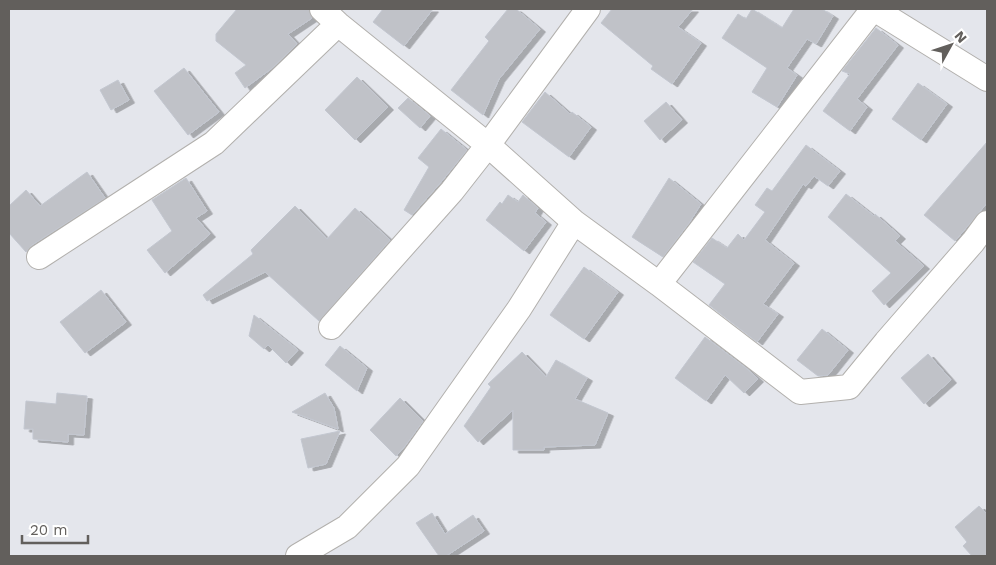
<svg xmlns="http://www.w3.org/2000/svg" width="996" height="565" font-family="'Work Sans',sans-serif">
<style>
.building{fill:#c0c2c8;stroke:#c3c7d0;filter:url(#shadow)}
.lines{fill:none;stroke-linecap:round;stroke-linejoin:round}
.minor-casing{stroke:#b2b0ad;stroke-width:26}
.minor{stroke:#fff;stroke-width:24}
</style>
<defs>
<filter id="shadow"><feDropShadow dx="5.5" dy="3" stdDeviation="0" flood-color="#0004"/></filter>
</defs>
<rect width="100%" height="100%" fill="#e4e6ec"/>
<!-- building -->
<path class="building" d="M 237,9 L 309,9 L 312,18 L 288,34 L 297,44 L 271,69 L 245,88 L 235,73 L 246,65 L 216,41 L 216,34 Z
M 383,9 L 433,9 L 404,46 L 373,22 Z
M 508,9 L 516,9 L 540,29 L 499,79 L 483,115 L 451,90 L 489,41 L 485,37 Z
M 612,9 L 693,9 L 678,27 L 701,43 L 672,84 L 651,69 L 653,66 L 601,23 Z
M 752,9 L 782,28 L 794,9 L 822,9 L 833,16 L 816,44 L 807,39 L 787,68 L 797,75 L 777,107 L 752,92 L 767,68 L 722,38 L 738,14 L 746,19 Z
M 876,28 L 898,45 L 857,99 L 867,107 L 850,131 L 823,111 L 850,74 L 842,71 Z
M 184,68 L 219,112 L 188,135 L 154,91 Z
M 357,77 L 388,107 L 355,140 L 325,110 Z
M 118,80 L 129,100 L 111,110 L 100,90 Z
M 918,83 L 947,104 L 921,140 L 892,119 Z
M 545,92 L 570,114 L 572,112 L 591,127 L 569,157 L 522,122 Z
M 408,98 L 430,116 L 420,128 L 398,108 Z
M 666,102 L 682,120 L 660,140 L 644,121 Z
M 441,129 L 467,150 L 441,182 L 412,215 L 404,210 L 429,167 L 418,158 Z
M 987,142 L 987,203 L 955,241 L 924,215 Z
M 806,145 L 840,171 L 828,186 L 814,176 L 806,186 L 803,184 L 765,240 L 794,263 L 763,304 L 778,314 L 757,342 L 709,305 L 725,284 L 693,262 L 712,238 L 727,248 L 738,234 L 744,240 L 765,212 L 755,205 L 767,188 L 772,191 Z
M 87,172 L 105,198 L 32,245 L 26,252 L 9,233 L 9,206 L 26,190 L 40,206 Z
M 186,178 L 207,211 L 196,218 L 210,234 L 165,273 L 147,250 L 172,231 L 152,200 Z
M 669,178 L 701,204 L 689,223 L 663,257 L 632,237 Z
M 846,194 L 874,216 L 875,214 L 900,236 L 895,241 L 924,266 L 884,305 L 872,291 L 891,273 L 828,217 Z
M 508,195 L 518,202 L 523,195 L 538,208 L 535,213 L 546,222 L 524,251 L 486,220 L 500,202 L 502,204 Z
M 295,206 L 327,239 L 355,208 L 390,240 L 319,321 L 265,272 L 207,301 L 203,295 L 253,254 L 251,250 Z
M 584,267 L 618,292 L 584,339 L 550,315 Z
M 101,290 L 126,322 L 85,353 L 60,322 Z
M 254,315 L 298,350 L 286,363 L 268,345 L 264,349 L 249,336 Z
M 822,329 L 848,350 L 828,375 L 818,376 L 797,360 Z
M 705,337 L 746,368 L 758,379 L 744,393 L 725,375 L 706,401 L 675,378 Z
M 340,346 L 367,368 L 357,391 L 325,365 Z
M 522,352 L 546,377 L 556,360 L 587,378 L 575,399 L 608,413 L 595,445 L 544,447 L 544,450 L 513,450 L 513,410 L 478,442 L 464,426 L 491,387 L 488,384 Z
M 928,354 L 951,380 L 924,404 L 901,378 Z
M 57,393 L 87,396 L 84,435 L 68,434 L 68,442 L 33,439 L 33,429 L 24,429 L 26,401 L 56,404 Z
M 325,393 L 334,408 L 338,429 L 292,412 Z
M 400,398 L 423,421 L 405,446 L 396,456 L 370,430 Z
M 340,431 L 326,464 L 308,468 L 301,439 Z
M 979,506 L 987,514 L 987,556 L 972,556 L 963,546 L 967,542 L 955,527 Z
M 432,513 L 445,534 L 473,515 L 484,531 L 446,556 L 439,556 L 416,523 Z"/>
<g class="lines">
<defs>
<path id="minor" d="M 322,9 L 338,24 L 488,145 L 574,222 L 659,284 L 800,392 L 849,387 L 886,342 L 973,242 L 987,223
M 874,9 L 987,79
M 39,257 L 214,143 L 338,24
M 659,284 L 873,9
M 331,327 L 452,191 L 488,145 L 588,9
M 298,556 L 347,527 L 408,466 L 519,309 L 574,222"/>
</defs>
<!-- minor casing -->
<use href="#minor" class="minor-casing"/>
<!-- minor -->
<use href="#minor" class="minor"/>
</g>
<!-- border -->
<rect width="996" height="565" fill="none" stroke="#625f5c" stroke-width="20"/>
<!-- north arrow -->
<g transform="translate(951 45) rotate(50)" stroke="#ffffff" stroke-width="4" paint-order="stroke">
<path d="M0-4L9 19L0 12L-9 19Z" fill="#625f5c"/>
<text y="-8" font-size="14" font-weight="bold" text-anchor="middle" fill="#625f5c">N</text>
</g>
<!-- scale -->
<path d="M22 535v8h66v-8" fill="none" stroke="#625f5c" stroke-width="2.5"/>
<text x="30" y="535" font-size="15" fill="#625f5c" stroke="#ffffff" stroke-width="4" paint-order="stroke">20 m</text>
</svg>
